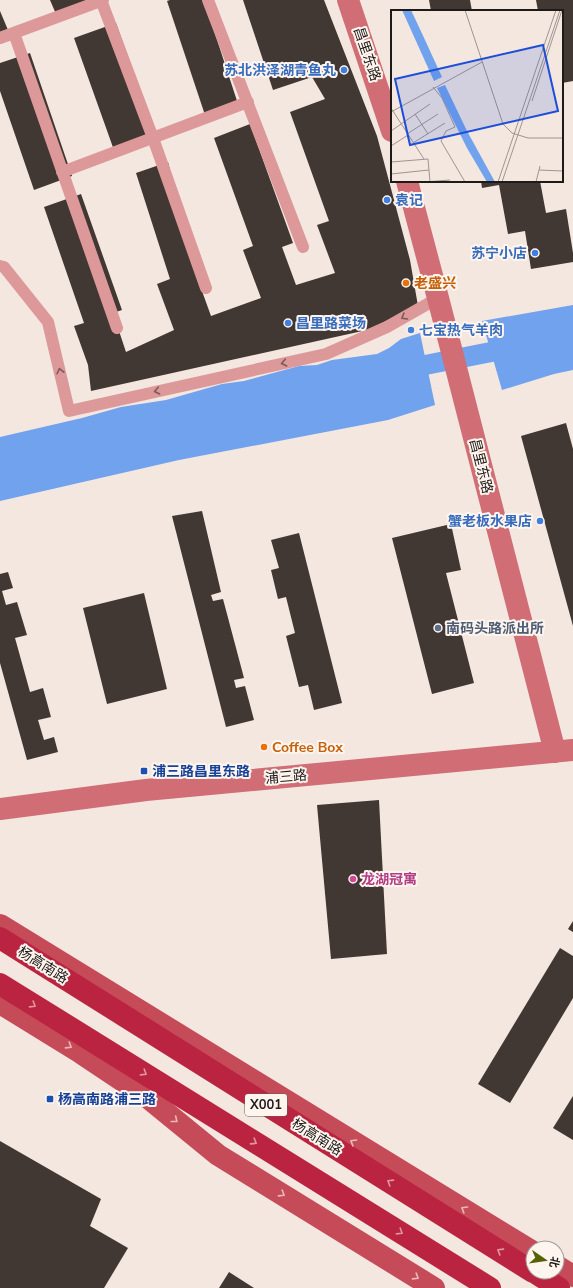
<svg xmlns="http://www.w3.org/2000/svg" width="573" height="1288" font-family="'Nunito Sans','Noto Sans SC',sans-serif">
<style>
.water{fill:#70a2ee}
.lines{fill:none;stroke-linecap:round;stroke-linejoin:round}
.canal{stroke:#70a2ee;stroke-width:20}
.building{fill:#413833}
.lane{stroke:#dd989a;stroke-width:12}
.secondary{stroke:#d16d74;stroke-width:22}
.primary{stroke:#c64b58;stroke-width:22}
.highway{stroke:#bb2440;stroke-width:22}
.oneway{stroke:#7e5959}
.oneway2{stroke:#e097a0}
.oneway3{stroke:#ebbaba}
.shop-dot{fill:#3f7fe0;stroke:#fff5ef;stroke-width:1.5}
.food-dot{fill:#e8710a;stroke:#fff5ef;stroke-width:1.5}
.service-dot{fill:#5c6f8a;stroke:#fff5ef;stroke-width:1.5}
.transit-dot{fill:#1a4fb4;stroke:#fff5ef;stroke-width:1.5}
.hotel-dot{fill:#d1479c;stroke:#fff5ef;stroke-width:1.5}
.labels{text-anchor:middle;dominant-baseline:central;stroke-width:4;stroke-linejoin:round;paint-order:stroke}
.shield{fill:#fff5ef;stroke:#625c58;stroke-width:1}
.shield-label{font-size:13px;font-weight:bold;fill:#1e1a18}
.street-label{font-size:14px;fill:#1e1a18;stroke:#fff5ef}
.shop-label{font-size:14px;font-weight:bold;fill:#366cbe;stroke:#fff5ef;text-anchor:end}
.food-label{font-size:14px;font-weight:bold;fill:#c56008;stroke:#fff5ef;text-anchor:start}
.service-label{font-size:14px;font-weight:bold;fill:#4e5e75;stroke:#fff5ef;text-anchor:start}
.transit-label{font-size:14px;font-weight:bold;fill:#164399;stroke:#fff5ef;text-anchor:start}
.hotel-label{font-size:14px;font-weight:bold;fill:#b23c85;stroke:#fff5ef;text-anchor:start}
.inset-road{fill:none;stroke:#9e9590;stroke-width:1}
.view{fill:#1d4ed8;fill-opacity:0.15;stroke:#1d4ed8;stroke-width:2}
.inset-edge{fill:none;stroke:#1e1a18;stroke-width:2}
</style>
<rect width="100%" height="100%" fill="#f3e7e0"/>
<!-- water -->
<path class="water" d="M 573,305 L 573,370 L 554,374 L 502,390 L 482,321 Z
M 420,333 L 435,405 L 388,420 L 179,460 L 0,501 L 0,437 L 82,418 L 121,407 L 166,400 L 222,384 L 244,381 L 299,366 L 317,365 L 332,360 L 377,354 L 389,348 L 401,339 Z"/>
<g class="lines">
<!-- canal -->
<path class="canal" d="M 400,370 L 516,347"/>
</g>
<!-- building -->
<path class="building" d="M 50,0 L 91,0 L 56,14 Z
M 170,0 L 204,0 L 239,107 L 206,118 L 167,1 Z
M 243,0 L 324,0 L 377,136 L 410,260 L 418,306 L 367,330 L 91,391 L 88,365 L 74,326 L 84,323 L 44,207 L 81,194 L 122,310 L 113,313 L 126,352 L 174,330 L 157,284 L 170,279 L 136,173 L 168,162 L 198,280 L 211,316 L 261,298 L 243,250 L 253,246 L 214,138 L 250,124 L 293,243 L 282,247 L 296,285 L 335,273 L 317,225 L 329,221 L 290,112 L 325,99 L 312,77 L 273,90 Z
M 429,0 L 470,0 L 472,11 L 431,11 Z
M 536,0 L 573,0 L 573,81 L 562,83 L 562,11 L 538,11 Z
M 0,11 L 8,30 L 0,33 Z
M 116,23 L 157,137 L 115,153 L 74,38 Z
M 30,53 L 72,176 L 34,190 L 0,91 L 0,63 Z
M 481,181 L 540,181 L 546,213 L 566,209 L 573,253 L 573,262 L 531,269 L 525,231 L 508,234 L 499,185 L 482,188 Z
M 566,423 L 573,449 L 573,626 L 521,436 Z
M 202,511 L 221,592 L 211,595 L 213,601 L 223,599 L 244,678 L 234,680 L 236,688 L 245,686 L 254,720 L 226,727 L 172,516 Z
M 451,524 L 461,570 L 446,573 L 474,683 L 432,694 L 392,538 Z
M 299,533 L 342,703 L 314,710 L 308,685 L 299,687 L 286,636 L 295,633 L 286,597 L 278,599 L 271,570 L 279,568 L 271,540 Z
M 8,572 L 13,588 L 2,591 L 6,605 L 17,602 L 27,635 L 15,638 L 30,692 L 43,688 L 51,717 L 38,720 L 44,740 L 54,737 L 58,752 L 27,760 L 0,663 L 0,574 Z
M 144,593 L 167,689 L 107,704 L 83,608 Z
M 379,800 L 387,954 L 331,959 L 317,805 Z
M 573,921 L 573,932 L 568,929 Z
M 560,948 L 573,956 L 573,998 L 510,1103 L 478,1084 Z
M 573,1096 L 573,1140 L 553,1128 Z
M 0,1141 L 101,1199 L 90,1226 L 128,1248 L 104,1288 L 0,1288 Z
M 229,1272 L 254,1288 L 219,1288 Z"/>
<g class="lines">
<!-- lane -->
<path class="lane" d="M 101,0 L 153,138 L 206,288
M 208,0 L 303,247
M 14,33 L 117,328
M 0,38 L 103,0
M 62,172 L 248,102
M 0,266 L 4,267 L 48,322 L 69,411 L 326,354 L 387,327 L 438,298"/>
<!-- secondary -->
<path class="secondary" d="M 348,0 L 392,131
M 407,181 L 438,298 L 555,752
M 0,809 L 146,790 L 573,750"/>
<!-- primary -->
<path class="primary" d="M 0,925 L 533,1252
M 0,1003 L 81,1053 L 147,1097 L 218,1155 L 434,1288
M 557,1266 L 573,1276"/>
<!-- highway -->
<path class="highway" d="M 0,938 L 533,1272
M 0,984 L 490,1288
M 534,1272 L 559,1288"/>
</g>
<!-- one-way arrows -->
<defs><path id="oneway-chevron" d="M-2-3.5L2.5 0L-2 3.5" fill="none" stroke-width="1.6" stroke-linecap="round" stroke-linejoin="round"/></defs>
<g class="oneway">
<use href="#oneway-chevron" transform="translate(404 317) rotate(150)"/>
<use href="#oneway-chevron" transform="translate(284 363) rotate(168)"/>
<use href="#oneway-chevron" transform="translate(60 371) rotate(-103)"/>
<use href="#oneway-chevron" transform="translate(157 391) rotate(168)"/>
</g>
<g class="oneway2">
<use href="#oneway-chevron" transform="translate(33 1005) rotate(32)"/>
<use href="#oneway-chevron" transform="translate(144 1073) rotate(32)"/>
<use href="#oneway-chevron" transform="translate(254 1142) rotate(32)"/>
<use href="#oneway-chevron" transform="translate(390 1182) rotate(-148)"/>
<use href="#oneway-chevron" transform="translate(400 1232) rotate(32)"/>
<use href="#oneway-chevron" transform="translate(500 1251) rotate(-148)"/>
</g>
<g class="oneway3">
<use href="#oneway-chevron" transform="translate(69 1046) rotate(32)"/>
<use href="#oneway-chevron" transform="translate(175 1120) rotate(39)"/>
<use href="#oneway-chevron" transform="translate(353 1142) rotate(-149)"/>
<use href="#oneway-chevron" transform="translate(282 1194) rotate(32)"/>
<use href="#oneway-chevron" transform="translate(464 1209) rotate(-149)"/>
<use href="#oneway-chevron" transform="translate(416 1277) rotate(32)"/>
</g>
<!-- markers -->
<g class="shop-dot">
<circle cx="344" cy="70" r="4"/>
<circle cx="387" cy="200" r="4"/>
<circle cx="535" cy="253" r="4"/>
<circle cx="288" cy="323" r="4"/>
<circle cx="411" cy="330" r="4"/>
<circle cx="540" cy="521" r="4"/>
</g>
<g class="food-dot">
<circle cx="406" cy="283" r="4"/>
<circle cx="264" cy="747" r="4"/>
</g>
<circle class="service-dot" cx="438" cy="628" r="4"/>
<g class="transit-dot">
<rect x="140" y="767" width="8" height="8" rx="2"/>
<rect x="46" y="1095" width="8" height="8" rx="2"/>
</g>
<circle class="hotel-dot" cx="353" cy="879" r="4"/>
<g class="labels">
<!-- shield labels -->
<rect class="shield" x="245" y="1094" width="42" height="22" rx="3"/>
<g class="shield-label">
<text x="266" y="1105">X001</text>
</g>
<!-- street labels -->
<g class="street-label">
<text transform="translate(367 54) rotate(71)">昌里东路</text>
<text transform="translate(481 466) rotate(76)">昌里东路</text>
<text transform="translate(286 777) rotate(-5)">浦三路</text>
<text transform="translate(43 965) rotate(32)">杨高南路</text>
<text transform="translate(317 1137) rotate(32)">杨高南路</text>
</g>
<!-- shop labels -->
<g class="shop-label">
<text x="336" y="70">苏北洪泽湖青鱼丸</text>
<text x="395" y="200" text-anchor="start">袁记</text>
<text x="527" y="253">苏宁小店</text>
<text x="296" y="323" text-anchor="start">昌里路菜场</text>
<text x="419" y="330" text-anchor="start">七宝热气羊肉</text>
<text x="532" y="521">蟹老板水果店</text>
</g>
<!-- food labels -->
<g class="food-label">
<text x="414" y="283">老盛兴</text>
<text x="272" y="747">Coffee Box</text>
</g>
<!-- service labels -->
<g class="service-label">
<text x="446" y="628">南码头路派出所</text>
</g>
<!-- transit labels -->
<g class="transit-label">
<text x="152" y="771">浦三路昌里东路</text>
<text x="58" y="1099">杨高南路浦三路</text>
</g>
<!-- hotel labels -->
<g class="hotel-label">
<text x="361" y="879">龙湖冠寓</text>
</g>
</g>
<!-- overview -->
<g transform="translate(391 10)">
<rect width="172" height="172" fill="#f3e7e0"/>
<path d="M 11,0 L 20,0 L 34,30 L 51,67 L 43,71 ZM 54,75 L 76,121 L 104,172 L 96,172 L 76,138 L 46,78 Z" fill="#70a2ee"/>
<path class="inset-road" d="M 74,0 L 112,114 L 121,123 L 137,128 L 172,128M 42,77 L 51,88 L 64,117 L 55,121 L 50,131 L 74,172M 141,91 L 171,0M 0,98 L 33,149M 0,102 L 91,52M 24,104 L 37,124M 0,121 L 39,94M 16,124 L 47,104M 22,133 L 54,113M 0,136 L 17,125M 0,152 L 37,149 L 39,172M 148,160 L 172,161M 0,164 L 38,160M 33,172 L 59,170M 107,172 L 165,0M 111,172 L 169,0M 145,172 L 149,156"/>
<path class="view" d="M 152,35 L 167,101 L 19,135 L 4,69 Z"/>
<rect width="172" height="172" class="inset-edge"/>
</g>
<!-- north arrow -->
<g transform="translate(545 1260) rotate(103)"><circle r="19" fill="#fff5ef" stroke="#a59d99"/>
<path d="M0-3L7 15L0 10L-7 15Z" fill="#546205"/>
<text y="-6" font-size="11" font-weight="bold" text-anchor="middle" fill="#1e1a18">北</text>
</g>
</svg>
